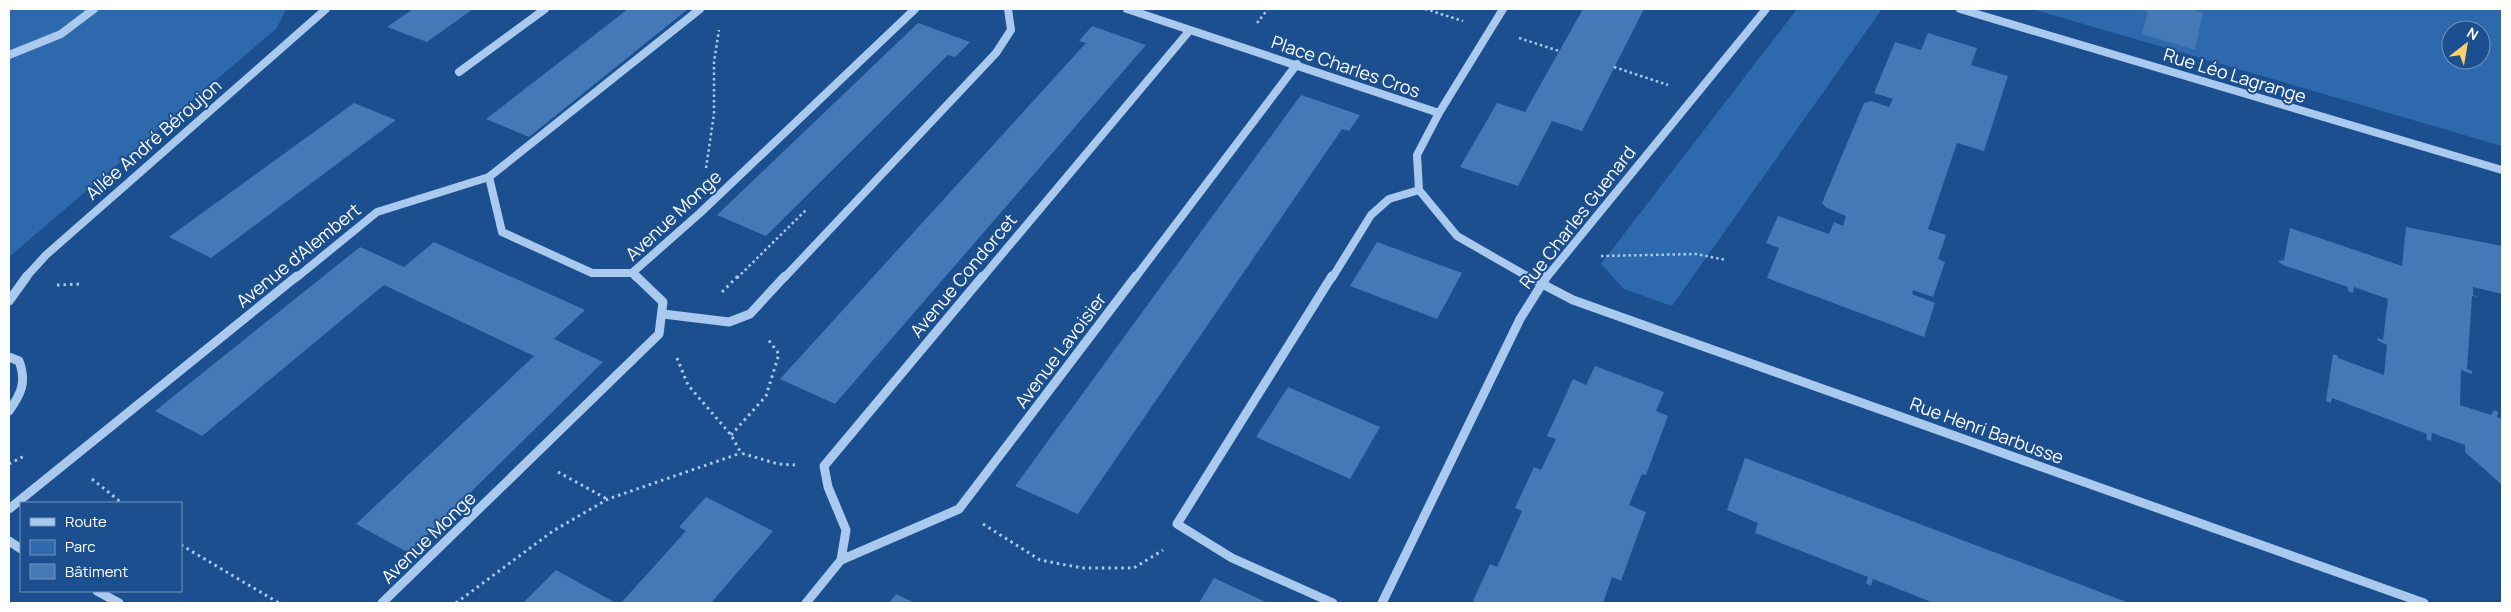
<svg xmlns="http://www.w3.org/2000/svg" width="2511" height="612" font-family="Manrope,sans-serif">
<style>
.green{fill:#2e69ad;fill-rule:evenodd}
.building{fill:#4478b7}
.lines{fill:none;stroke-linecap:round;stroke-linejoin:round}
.path-far1{stroke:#a9c9ee;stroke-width:2.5;stroke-dasharray:2.5 3;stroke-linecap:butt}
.path{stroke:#a9c9ee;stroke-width:3;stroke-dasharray:2.5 4;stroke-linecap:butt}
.minor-far1{stroke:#a9c9ee;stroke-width:8}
.minor{stroke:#a9c9ee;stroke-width:9}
.labels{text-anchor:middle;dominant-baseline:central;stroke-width:4;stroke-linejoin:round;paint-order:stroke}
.street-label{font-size:18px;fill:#fff;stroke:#1b4f8f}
</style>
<rect width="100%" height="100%" fill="#1b4f8f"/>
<!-- green -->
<path class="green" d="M 9,9 L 286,9 L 277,28 L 9,257 Z
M 1797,9 L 1882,9 L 1672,306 L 1624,289 L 1601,264 Z
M 2032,9 L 2502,9 L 2502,146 ZM 2451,30 L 2481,30 L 2481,60 L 2451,60 Z"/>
<!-- building -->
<path class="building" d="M 413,9 L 473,9 L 427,42 L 387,27 Z
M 628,9 L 688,9 L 529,137 L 486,119 Z
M 1583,9 L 1644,9 L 1582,131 L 1552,121 L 1518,186 L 1460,167 L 1497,103 L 1525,112 Z
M 2137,9 L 2190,9 L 2203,13 L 2195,50 L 2142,34 L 2148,12 Z
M 918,23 L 970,42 L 955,57 L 948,55 L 766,236 L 717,215 Z
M 1092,26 L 1146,45 L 835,404 L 780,379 L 1086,43 L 1079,41 Z
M 1928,33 L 1977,48 L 1971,65 L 2008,76 L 1984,151 L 1957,143 L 1928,229 L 1946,235 L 1938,259 L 1945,262 L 1933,297 L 1913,290 L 1912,294 L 1935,303 L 1924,337 L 1767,278 L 1779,248 L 1766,243 L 1778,216 L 1829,234 L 1834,222 L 1843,226 L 1846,216 L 1827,208 L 1822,203 L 1864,103 L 1871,101 L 1889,107 L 1893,99 L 1874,93 L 1895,42 L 1921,50 Z
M 1301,95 L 1360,115 L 1349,131 L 1342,129 L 1078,514 L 1015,486 Z
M 354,103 L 396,120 L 211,258 L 169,237 Z
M 2406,227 L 2502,246 L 2502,294 L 2473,287 L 2473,295 L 2478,297 L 2472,296 L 2467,369 L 2472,371 L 2472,374 L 2461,370 L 2460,405 L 2491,415 L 2494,410 L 2498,412 L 2497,417 L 2502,419 L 2502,485 L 2465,452 L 2465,445 L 2432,433 L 2431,441 L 2426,439 L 2427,434 L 2332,398 L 2331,403 L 2326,401 L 2333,354 L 2338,356 L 2338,358 L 2384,375 L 2387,345 L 2377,340 L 2378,338 L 2383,340 L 2388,299 L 2354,287 L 2353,293 L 2348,291 L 2348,287 L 2283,265 L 2278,261 L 2284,260 L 2290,228 L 2402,266 Z
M 434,242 L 585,310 L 554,339 L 603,362 L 409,553 L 356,524 L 534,356 L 384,285 L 202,436 L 155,411 L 360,247 L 404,267 Z
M 1377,242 L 1462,273 L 1437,319 L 1350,286 Z
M 1595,366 L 1664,392 L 1656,411 L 1668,416 L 1646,475 L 1642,474 L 1629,505 L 1646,512 L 1621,581 L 1612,577 L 1603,603 L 1478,603 L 1473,601 L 1490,564 L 1497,567 L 1522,511 L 1515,508 L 1534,467 L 1541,470 L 1556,439 L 1547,436 L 1573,379 L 1586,385 Z
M 1288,387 L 1380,427 L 1350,479 L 1256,437 Z
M 1745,458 L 2129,603 L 1934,603 L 1873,579 L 1871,586 L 1866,583 L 1868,577 L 1755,533 L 1758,523 L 1727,510 Z
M 706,497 L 773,531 L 711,603 L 621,603 L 686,531 L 679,527 Z
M 556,570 L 616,603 L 523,603 Z
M 1214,578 L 1268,603 L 1199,603 Z
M 896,594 L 915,603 L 889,603 Z"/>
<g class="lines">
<!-- path-far1 -->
<path class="path-far1" d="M 1425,9 L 1463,21
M 1257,23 L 1268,9
M 1519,38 L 1559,51
M 1614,67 L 1668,85
M 706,168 L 714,114 L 714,62 L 719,30
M 1601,256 L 1696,254 L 1726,260
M 737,278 L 807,209"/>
<!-- path -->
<path class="path" d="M 57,285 L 81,284
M 722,292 L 738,276
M 677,358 L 688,385 L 731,435 L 741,453 L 778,464 L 795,465
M 731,435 L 766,396 L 779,354 L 767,338
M 9,464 L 26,455
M 558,472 L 607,499
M 92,479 L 122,503
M 983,524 L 1040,560 L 1082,568 L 1134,568 L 1163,550
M 181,545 L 279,603
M 456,603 L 553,531 L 608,499 L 741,453"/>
<!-- minor-far1 -->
<path class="minor-far1" d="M 1127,9 L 1439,113 L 1503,9
M 1960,9 L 2502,170
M 9,55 L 61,34 L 94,9
M 459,72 L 545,9
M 1439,113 L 1417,155 L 1419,190 L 1457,236 L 1530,278
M 489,177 L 502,232 L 592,273 L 632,273
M 25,278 L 46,255 L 326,9
M 296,278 L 377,212 L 489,177 L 700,9
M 637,278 L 632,273 L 700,213 L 915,9
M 784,278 L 996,53 L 1011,30 L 1008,9
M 982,278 L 1190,30
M 1135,278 L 1297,64
M 1332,278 L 1371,215 L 1389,199 L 1419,190
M 1546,278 L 1766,9"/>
<!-- minor -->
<path class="minor" d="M 1332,276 L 1177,524 L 1232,558 L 1333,603
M 1527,276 L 1573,300 L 2424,603
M 9,301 L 27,276
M 663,314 L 729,322 L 750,314 L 785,276
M 9,357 L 19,361 C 27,382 21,394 9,411
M 9,509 L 297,276
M 9,541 L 21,549
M 841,560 L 846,530 L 828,487 L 824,466 L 983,276
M 97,591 L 119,603
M 382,603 L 659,334 L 663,302 L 636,276
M 806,603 L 841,560 L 959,509 L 1136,276
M 1382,603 L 1520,319 L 1547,276"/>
</g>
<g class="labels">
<!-- street labels -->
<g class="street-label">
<text transform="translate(1346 66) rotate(19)">Place Charles Cros</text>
<text transform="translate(2235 75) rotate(17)">Rue Léo Lagrange</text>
<text transform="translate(153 139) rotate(-41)">Allée André Béroujon</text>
<text transform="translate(673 215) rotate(-43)">Avenue Monge</text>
<text transform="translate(1577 217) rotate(-52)">Rue Charles Guenard</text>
<text transform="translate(298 255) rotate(-39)">Avenue d'Alembert</text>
<text transform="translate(963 275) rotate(-50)">Avenue Condorcet</text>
<text transform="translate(1060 350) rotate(-53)">Avenue Lavoisier</text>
<text transform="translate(1987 430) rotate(20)">Rue Henri Barbusse</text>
<text transform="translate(428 537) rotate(-44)">Avenue Monge</text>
</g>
</g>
<!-- border -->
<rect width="2511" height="612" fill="none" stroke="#ffffff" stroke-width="20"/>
<!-- legend -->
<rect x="20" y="502" width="162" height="90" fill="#1b4f8f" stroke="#7695bc"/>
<rect x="30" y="518" width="25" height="8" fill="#a9c9ee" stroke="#7695bc"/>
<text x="65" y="527" font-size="15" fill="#ffffff">Route</text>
<rect x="30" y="540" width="25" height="15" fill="#2e69ad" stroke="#7695bc"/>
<text x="65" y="552" font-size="15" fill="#ffffff">Parc</text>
<rect x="30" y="564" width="25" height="15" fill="#4478b7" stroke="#7695bc"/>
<text x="65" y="577" font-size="15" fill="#ffffff">Bâtiment</text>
<!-- north arrow -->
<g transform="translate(2466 45) rotate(31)"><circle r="24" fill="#1b4f8f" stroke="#7695bc"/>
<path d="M0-4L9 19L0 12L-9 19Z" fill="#ffd166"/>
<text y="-8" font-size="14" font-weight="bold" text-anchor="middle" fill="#ffffff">N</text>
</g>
</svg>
